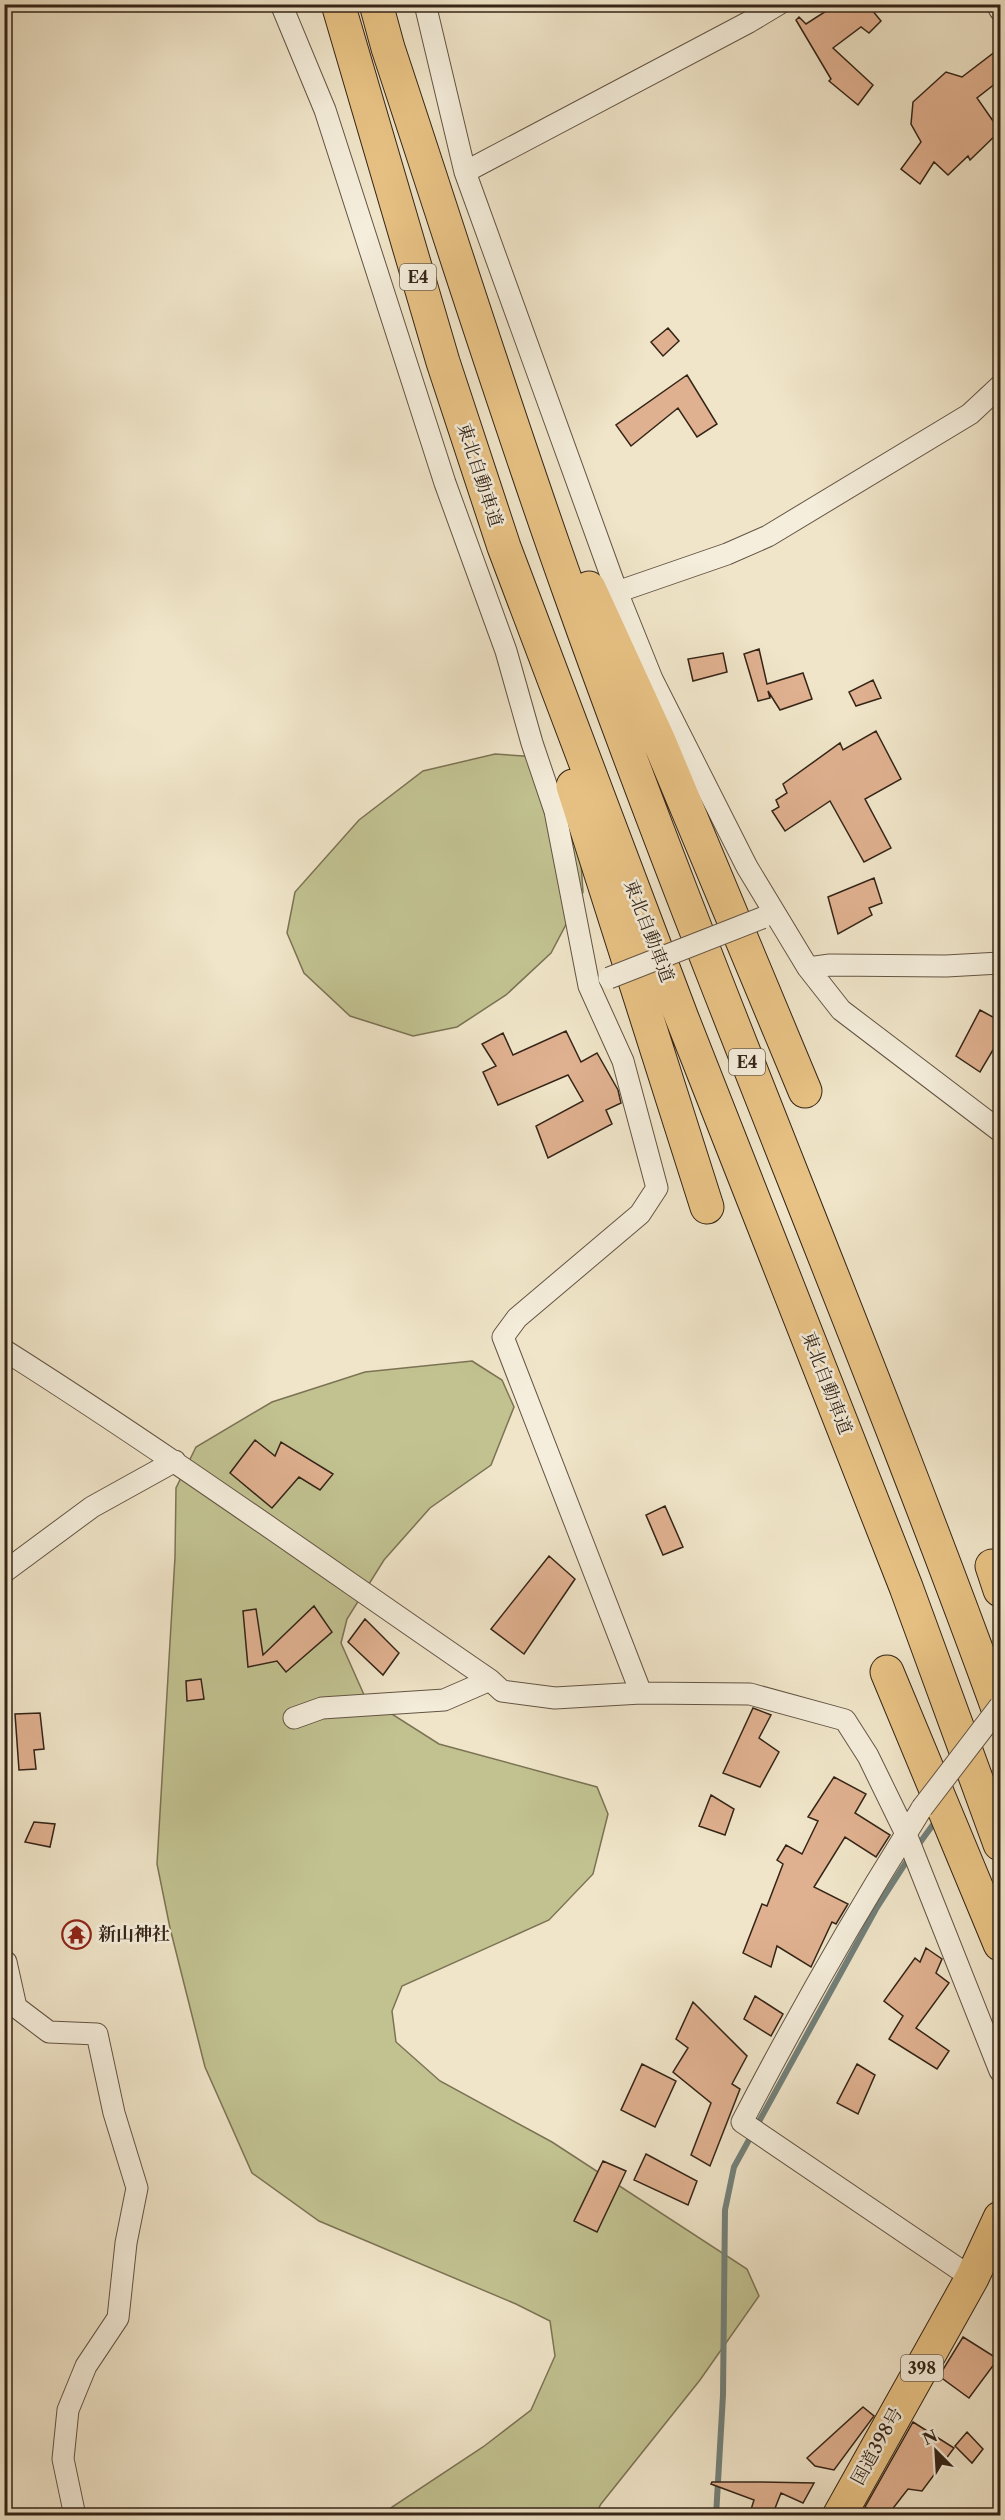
<svg xmlns="http://www.w3.org/2000/svg" width="1005" height="2520" font-family="'Libre Caslon Text','Noto Serif JP',serif">
<style>
.green{fill:#c2c291;stroke:#7b7354;stroke-width:1.5}
.lines{fill:none;stroke-linecap:round;stroke-linejoin:round}
.stream{stroke:#72807a;stroke-width:6}
.building{fill:#e0b190;stroke:#342417;stroke-width:1.5}
.minor-casing{stroke:#635444;stroke-width:23}
.trunk-casing{stroke:#342417;stroke-width:35}
.motorway-casing{stroke:#342417;stroke-width:35}
.minor{stroke:#f5eedc;stroke-width:21}
.trunk{stroke:#e8c284;stroke-width:33}
.motorway{stroke:#e8c284;stroke-width:33}
.minor-bridge-casing{stroke:#635444;stroke-width:23;stroke-linecap:butt}
.minor-bridge{stroke:#f5eedc;stroke-width:21}
.labels{text-anchor:middle;dominant-baseline:central;stroke-width:5;stroke-linejoin:round;paint-order:stroke}
.shield{fill:#f5eedc;stroke:#6e6152;stroke-width:1.5}
.shield-label{font-size:16px;font-weight:bold;fill:#342417}
.street-label{font-size:18px;fill:#342417;stroke:#f5eedc}
.poi-label{font-size:18px;font-weight:bold;fill:#342417;stroke:#f5eedc;text-anchor:start}
</style>
<rect width="100%" height="100%" fill="#f0e5c9"/>
<filter id="stains"><feTurbulence type="fractalNoise" baseFrequency=".00333" numOctaves="4"/><feColorMatrix values="0 0 0 0 .2 0 0 0 0 .09 0 0 0 0 .02 0 0 0 .5 -.17"/></filter>
<radialGradient id="worn" r=".72"><stop offset=".6" stop-color="#630" stop-opacity="0"/><stop offset="1" stop-color="#630" stop-opacity=".3"/></radialGradient>
<!-- green -->
<path class="green" d="M 495,754 L 539,757 L 579,834 L 583,892 L 551,953 L 506,995 L 457,1027 L 413,1036 L 350,1016 L 304,973 L 287,933 L 295,892 L 359,820 L 423,771 Z
M 472,1361 L 502,1380 L 514,1407 L 491,1465 L 430,1508 L 384,1560 L 347,1619 L 341,1643 L 365,1697 L 439,1744 L 597,1787 L 608,1814 L 593,1874 L 549,1920 L 402,1986 L 392,2011 L 396,2042 L 440,2081 L 552,2142 L 747,2269 L 759,2296 L 700,2380 L 601,2504 L 595,2515 L 380,2515 L 483,2447 L 531,2410 L 555,2356 L 550,2321 L 516,2304 L 319,2221 L 252,2173 L 205,2067 L 170,1928 L 157,1864 L 175,1557 L 176,1488 L 196,1447 L 272,1402 L 365,1372 Z"/>
<g class="lines">
<!-- stream -->
<path class="stream" d="M 916,1848 L 932,1826
M 716,2516 L 723,2395 L 725,2210 L 734,2167 L 876,1909 L 910,1856"/>
</g>
<!-- building -->
<path class="building" d="M 837,4 L 867,4 L 881,21 L 869,33 L 861,27 L 833,48 L 873,85 L 858,105 L 829,81 L 831,79 L 796,20 L 799,17 L 806,24 Z
M 1000,48 L 1000,80 L 977,98 L 1000,131 L 970,160 L 968,156 L 948,175 L 934,162 L 920,184 L 901,169 L 921,142 L 911,124 L 913,102 L 946,72 L 962,77 Z
M 668,328 L 679,341 L 663,356 L 651,342 Z
M 687,375 L 717,424 L 697,437 L 678,408 L 631,446 L 616,425 Z
M 759,649 L 767,684 L 803,673 L 812,699 L 780,710 L 768,691 L 770,698 L 758,701 L 744,654 Z
M 723,653 L 727,672 L 693,681 L 688,659 Z
M 873,680 L 881,698 L 856,706 L 849,692 Z
M 876,731 L 901,779 L 865,799 L 891,848 L 864,862 L 830,801 L 785,831 L 772,811 L 779,807 L 776,800 L 787,793 L 783,784 L 840,743 L 843,750 Z
M 874,878 L 882,903 L 869,908 L 872,915 L 838,934 L 828,897 Z
M 980,1010 L 1000,1021 L 1000,1038 L 980,1072 L 956,1056 Z
M 566,1031 L 581,1062 L 597,1053 L 618,1090 L 621,1103 L 606,1110 L 612,1124 L 548,1158 L 536,1126 L 583,1101 L 568,1075 L 498,1105 L 483,1072 L 496,1066 L 482,1044 L 503,1033 L 513,1055 Z
M 255,1440 L 275,1456 L 281,1442 L 333,1474 L 320,1490 L 299,1477 L 272,1508 L 230,1473 Z
M 665,1506 L 683,1547 L 663,1555 L 646,1515 Z
M 549,1556 L 575,1579 L 524,1654 L 491,1629 Z
M 314,1606 L 332,1632 L 286,1672 L 277,1661 L 248,1667 L 243,1611 L 256,1609 L 263,1655 Z
M 365,1619 L 399,1653 L 383,1675 L 348,1642 Z
M 201,1679 L 204,1699 L 187,1701 L 186,1681 Z
M 753,1708 L 771,1715 L 759,1738 L 779,1752 L 760,1787 L 723,1773 Z
M 40,1713 L 44,1749 L 34,1750 L 36,1769 L 19,1770 L 15,1714 Z
M 834,1777 L 866,1794 L 855,1813 L 890,1835 L 876,1857 L 845,1837 L 814,1887 L 848,1904 L 836,1924 L 832,1922 L 811,1967 L 777,1946 L 771,1967 L 743,1953 L 762,1904 L 767,1906 L 783,1864 L 777,1860 L 786,1845 L 802,1854 L 818,1821 L 808,1817 Z
M 711,1795 L 734,1809 L 725,1835 L 699,1826 Z
M 34,1822 L 55,1824 L 50,1847 L 25,1842 Z
M 926,1948 L 942,1959 L 936,1973 L 949,1983 L 916,2028 L 949,2051 L 937,2069 L 889,2039 L 903,2016 L 884,2001 L 915,1958 L 920,1962 Z
M 755,1996 L 783,2014 L 771,2036 L 744,2019 Z
M 693,2002 L 747,2056 L 732,2084 L 740,2089 L 710,2166 L 691,2155 L 711,2103 L 673,2072 L 688,2048 L 676,2039 Z
M 642,2064 L 676,2081 L 655,2127 L 621,2110 Z
M 857,2064 L 875,2075 L 858,2114 L 837,2103 Z
M 646,2154 L 697,2181 L 688,2205 L 634,2180 Z
M 603,2161 L 626,2171 L 597,2232 L 574,2221 Z
M 963,2337 L 998,2359 L 969,2398 L 939,2376 Z
M 863,2407 L 874,2416 L 834,2470 L 815,2466 L 807,2458 Z
M 913,2422 L 954,2448 L 922,2491 L 908,2489 L 887,2516 L 879,2516 L 865,2507 Z
M 967,2432 L 983,2449 L 972,2463 L 955,2446 Z
M 712,2482 L 759,2482 L 814,2483 L 803,2503 L 781,2493 L 772,2516 L 749,2516 L 754,2500 L 711,2484 Z"/>
<g class="lines">
<defs>
<path id="minor" d="M 281,4 L 325,110 L 445,483 L 506,651 L 532,743 L 555,811 L 589,986 L 623,1061 L 657,1188 L 640,1214 L 517,1318 L 503,1337 L 641,1693
M 425,4 L 465,172 L 617,592 L 652,679 L 747,867 L 808,968 L 841,1010 L 1000,1131
M 997,4 L 1000,10
M 465,172 L 749,22 L 779,4
M 617,592 L 727,554 L 768,536 L 970,414 L 1000,386
M 808,968 L 830,965 L 946,966 L 1000,963
M 4,1350 C 170,1455 328,1569 490,1680 L 502,1691 L 555,1698 L 641,1693 L 750,1694 L 845,1720 L 868,1756 L 906,1834 C 847,1928 793,2024 742,2122 L 972,2278
M 4,1572 L 92,1507 L 175,1461
M 294,1718 L 322,1708 L 444,1700 L 490,1680
M 922,1808 L 906,1834 L 1000,2071
M 6,1962 L 16,2007 L 49,2032 L 97,2034 L 114,2113 L 137,2188 L 126,2243 L 118,2318 L 86,2366 L 68,2410 L 63,2459 L 75,2516"/>
<path id="trunk" d="M 839,2516 L 972,2278 L 1000,2218"/>
<path id="motorway" d="M 338,4 L 443,362 L 504,547 L 682,1018 L 906,1587 L 1000,1844
M 376,4 L 388,48 C 448,229 505,411 569,590 C 703,968 863,1337 1000,1714
M 589,588 L 659,741 L 805,1091
M 573,786 L 707,1207
M 992,1566 L 1000,1590
M 887,1672 L 1000,1944"/>
</defs>
<!-- minor casing -->
<use href="#minor" class="minor-casing"/>
<!-- trunk casing -->
<use href="#trunk" class="trunk-casing"/>
<!-- motorway casing -->
<use href="#motorway" class="motorway-casing"/>
<!-- minor -->
<use href="#minor" class="minor"/>
<!-- trunk -->
<use href="#trunk" class="trunk"/>
<!-- motorway -->
<use href="#motorway" class="motorway"/>
<defs>
<path id="minor-bridge" d="M 609,978 L 762,918
M 922,1808 L 1000,1706"/>
</defs>
<!-- minor-bridge casing -->
<use href="#minor-bridge" class="minor-bridge-casing"/>
<!-- minor-bridge -->
<use href="#minor-bridge" class="minor-bridge"/>
</g>
<!-- icons -->
<defs>
<symbol id="temple-ring" viewBox="-11 -11 22 22"><circle r="9.5" fill="#f5eedc" stroke="#8f2418" stroke-width="1.5"/><path d="M0-6L5-2H3V0L6.5 2.5H4V6H1.5V3h-3V6H-4V2.5H-6.5L-3 0V-2H-5Z" fill="#8f2418"/></symbol>
</defs>
<g fill-rule="evenodd">
<use href="#temple-ring" x="60" y="1918" width="33" height="33"/>
</g>
<g class="labels">
<!-- shield labels -->
<g class="shield">
<rect x="400" y="264" width="36" height="26" rx="4.5"/>
<rect x="729" y="1049" width="36" height="26" rx="4.5"/>
<rect x="901" y="2355" width="42" height="26" rx="4.5"/>
</g>
<g class="shield-label">
<text x="418" y="277">E4</text>
<text x="747" y="1062">E4</text>
<text x="922" y="2368">398</text>
</g>
<!-- street labels -->
<g class="street-label">
<text transform="translate(480 475) rotate(72)">東北自動車道</text>
<text transform="translate(649 931) rotate(69)">東北自動車道</text>
<text transform="translate(827 1383) rotate(69)">東北自動車道</text>
<text transform="translate(877 2446) rotate(-61)">国道398号</text>
</g>
<!-- poi labels -->
<g class="poi-label">
<text x="98" y="1934">新山神社</text>
</g>
</g>
<!-- margin -->
<rect width="1005" height="2520" fill="none" stroke="#f0e5c9" stroke-width="24"/>
<rect x="6" y="6" width="993" height="2508" fill="none" stroke="#342417" stroke-width="3"/>
<rect x="12" y="12" width="981" height="2496" fill="none" stroke="#342417" stroke-width="1.5"/>
<!-- north arrow -->
<g transform="translate(936 2451) rotate(336)" stroke="#f5eedc" stroke-width="4.5" paint-order="stroke">
<path d="M0-4.5L10 22L0 15L-10 22Z" fill="#342417"/>
<text y="-9" font-size="16" font-weight="bold" text-anchor="middle" fill="#342417">N</text>
</g>
<rect width="100%" height="100%" filter="url(#stains)"/>
<rect width="100%" height="100%" fill="url(#worn)"/>
</svg>
